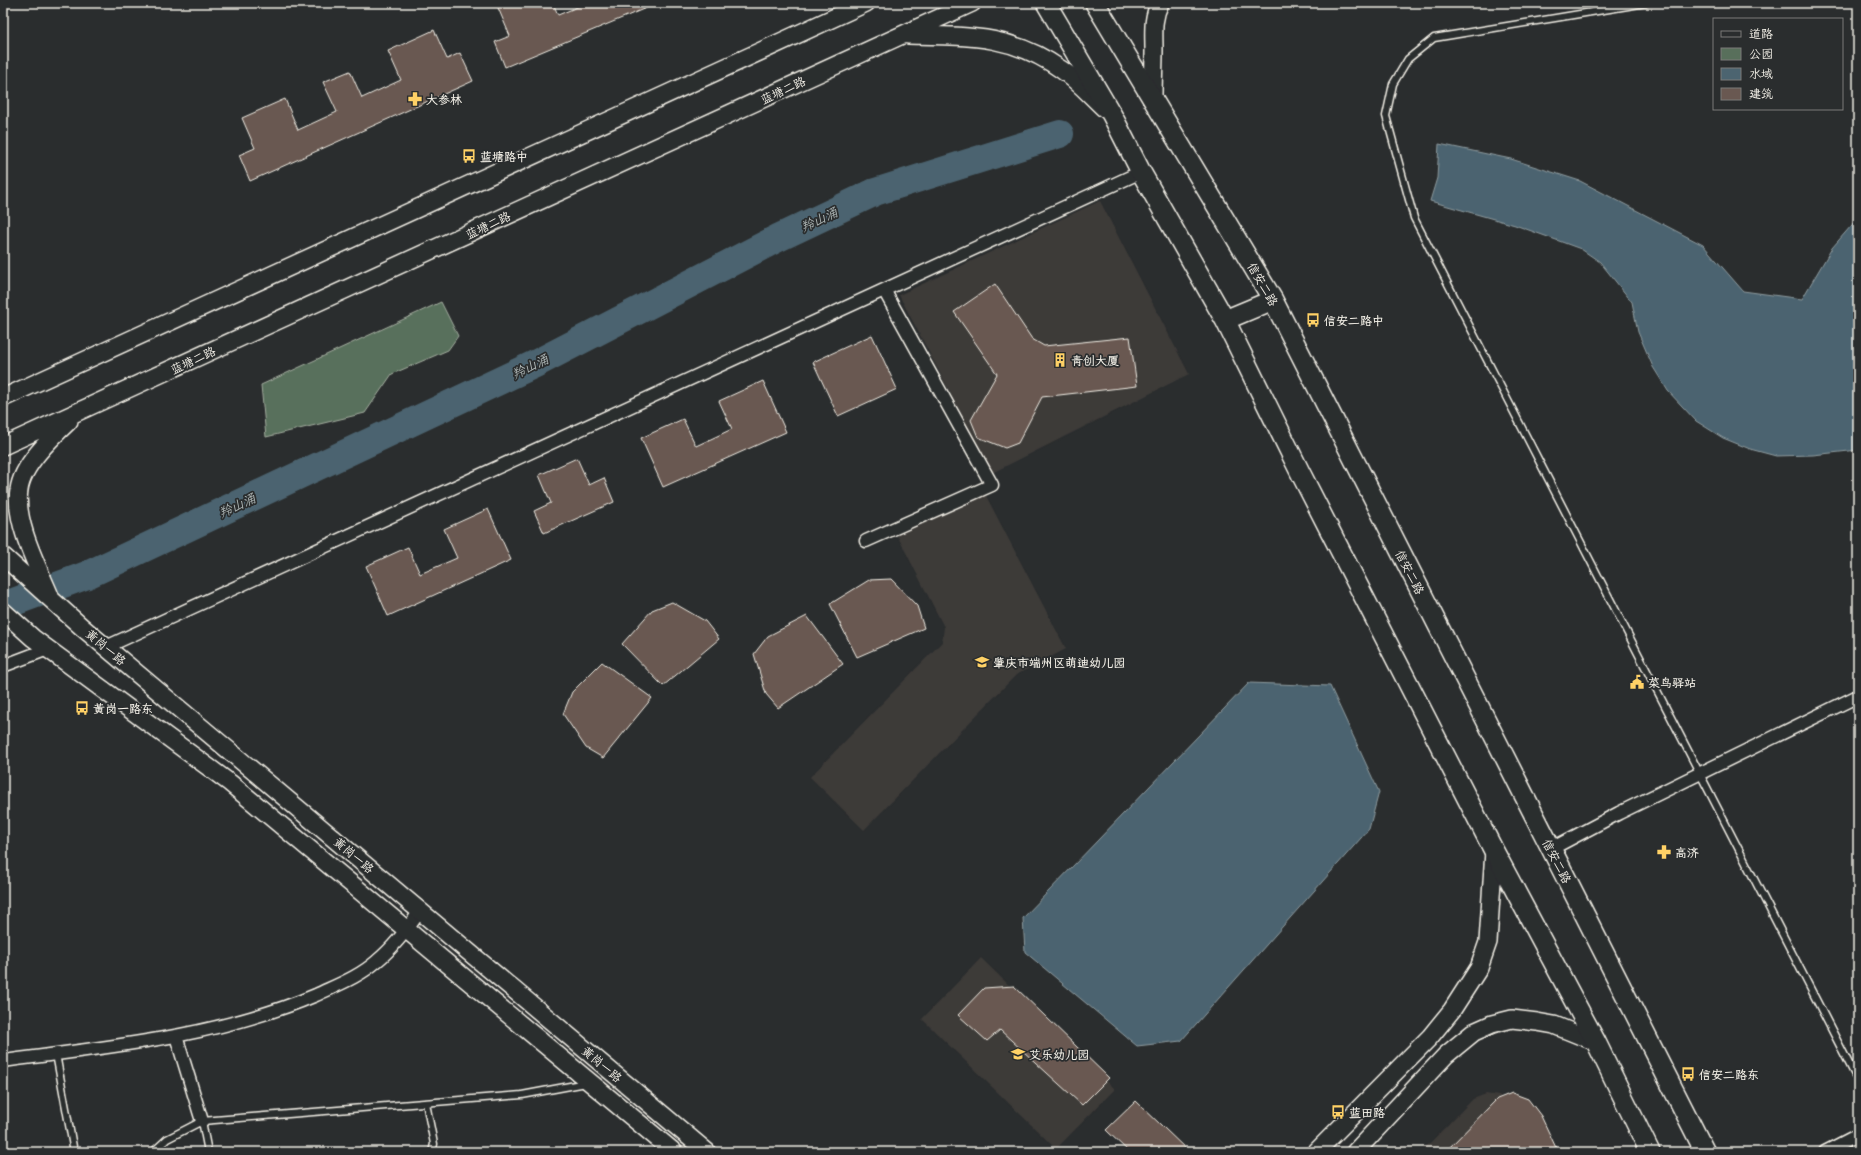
<svg xmlns="http://www.w3.org/2000/svg" width="1861" height="1155" font-family="'Patrick Hand','LXGW WenKai TC',sans-serif">
<style>
.built{fill:#3d3a38}
.green{fill:#586f5b;stroke:#a6b0a2}
.water{fill:#4c6470;stroke:#8f9ca0}
.lines{fill:none;stroke-linecap:round;stroke-linejoin:round}
.river{stroke:#4c6470;stroke-width:28}
.building{fill:#695851;stroke:#f4f1e8}
.service-casing{stroke:#f4f1e8;stroke-width:9}
.minor-casing{stroke:#f4f1e8;stroke-width:15}
.secondary-casing{stroke:#f4f1e8;stroke-width:20}
.primary-casing{stroke:#f4f1e8;stroke-width:22}
.service{stroke:#2a2d2e;stroke-width:6}
.minor{stroke:#2a2d2e;stroke-width:12}
.secondary{stroke:#2a2d2e;stroke-width:17}
.primary{stroke:#2a2d2e;stroke-width:19}
.labels{text-anchor:middle;dominant-baseline:central;stroke-width:3.5;stroke-linejoin:round;paint-order:stroke}
.street-label{font-size:12px;fill:#f4f1e8;stroke:#2a2d2e}
.poi-label{font-size:12px;font-weight:bold;fill:#f4f1e8;stroke:#2a2d2e;text-anchor:start}
.water-label{font-size:13px;font-style:italic;fill:#b1b9b8;stroke:#2a2d2e}
</style>
<rect width="100%" height="100%" fill="#2a2d2e"/>
<filter id="ink" filterUnits="userSpaceOnUse"><feTurbulence type="fractalNoise" baseFrequency=".025" numOctaves="2"/><feDisplacementMap in="SourceGraphic" scale="8" xChannelSelector="R" yChannelSelector="G"/><feConvolveMatrix kernelMatrix="1 2 1 2 8 2 1 2 1" color-interpolation-filters="sRGB"/></filter>
<g filter="url(#ink)">
<!-- built -->
<path class="built" d="M 1100,201 L 1189,374 L 992,473 L 899,295 Z
M 984,492 L 1066,649 L 1016,675 L 864,830 L 810,777 L 942,642 L 944,627 L 895,531 Z
M 981,958 L 1115,1089 L 1056,1149 L 922,1019 Z
M 1486,1094 L 1499,1096 L 1510,1104 L 1535,1152 L 1421,1152 L 1473,1099 Z"/>
<!-- green -->
<path class="green" d="M 441,302 L 458,336 L 448,350 L 392,374 L 365,413 L 266,437 L 261,385 Z"/>
<!-- water -->
<path class="water" d="M 1439,144 L 1511,159 L 1580,181 L 1703,245 L 1743,291 L 1802,299 L 1832,248 L 1858,218 L 1858,450 L 1813,455 L 1776,456 L 1750,449 L 1723,438 L 1696,421 L 1668,391 L 1653,367 L 1638,332 L 1632,302 L 1600,262 L 1581,249 L 1515,225 L 1430,201 L 1437,178 Z
M 1249,683 L 1330,686 L 1379,792 L 1369,829 L 1181,1041 L 1137,1046 L 1025,952 L 1023,918 Z"/>
<g class="lines">
<!-- river -->
<path class="river" d="M 3,606 L 87,575 L 535,364 L 778,238 L 875,192 L 1060,134"/>
</g>
<!-- building -->
<path class="building" d="M 496,3 L 553,3 L 558,15 L 587,3 L 658,3 L 505,67 L 495,42 L 510,36 Z
M 434,30 L 447,59 L 460,53 L 473,81 L 250,181 L 239,155 L 255,148 L 242,118 L 285,99 L 298,130 L 337,112 L 323,82 L 350,71 L 362,98 L 401,80 L 388,51 Z
M 995,284 L 1032,339 L 1044,346 L 1130,337 L 1137,386 L 1042,397 L 1018,443 L 1005,448 L 978,437 L 971,420 L 997,374 L 954,312 Z
M 872,335 L 897,389 L 838,416 L 813,362 Z
M 763,381 L 786,432 L 663,487 L 641,438 L 683,419 L 696,446 L 732,429 L 719,401 Z
M 577,458 L 589,485 L 604,478 L 614,502 L 544,533 L 534,511 L 551,503 L 539,475 Z
M 488,509 L 511,560 L 388,616 L 366,566 L 408,547 L 420,574 L 457,558 L 444,529 Z
M 891,579 L 917,606 L 924,628 L 857,657 L 830,604 L 869,580 Z
M 672,602 L 705,621 L 719,639 L 663,686 L 622,644 L 652,610 Z
M 807,616 L 843,664 L 778,708 L 766,694 L 754,654 L 768,636 Z
M 602,662 L 652,698 L 603,758 L 586,748 L 563,714 L 572,692 Z
M 1014,986 L 1109,1078 L 1082,1105 L 1000,1030 L 987,1041 L 958,1015 L 984,988 Z
M 1512,1093 L 1528,1099 L 1541,1116 L 1558,1152 L 1445,1152 L 1497,1099 Z
M 1136,1101 L 1189,1152 L 1129,1152 L 1106,1130 Z"/>
<g class="lines">
<defs>
<path id="service" d="M 1646,3 L 1434,38 L 1408,59 L 1393,84 L 1386,116 L 1414,218 L 1858,1081
M 56,1054 L 74,1152
M 426,1103 L 434,1144 L 432,1152
M 202,1121 L 208,1152
M 153,1152 L 167,1139 L 202,1121 L 522,1095 L 586,1083"/>
<path id="minor" d="M 866,541 L 992,485 L 884,290
M 106,647 L 1141,172
M 3,666 L 48,649
M 1551,849 L 1619,813 L 1858,696
M 176,1036 L 202,1121
M 3,1061 C 108,1047 217,1037 316,995 C 337,985 359,977 377,961 C 394,947 407,930 420,911
M 1825,1152 L 1858,1135"/>
<path id="secondary" d="M 908,35 C 967,36 1012,34 1062,70 C 1078,81 1091,96 1105,109
M 1153,98 C 1153,82 1154,66 1154,50 C 1154,33 1152,18 1160,3
M 3,398 L 866,3
M 3,446 L 972,3
M 3,556 L 83,628 L 707,1152
M 50,596 C 38,567 14,522 19,490 C 22,465 51,438 69,421
M 3,611 L 33,638 L 230,783 L 674,1152
M 1316,1152 L 1430,1037 L 1452,1010 L 1479,968 L 1488,942 L 1494,851
M 1355,1152 L 1446,1055 L 1474,1032 L 1492,1024 L 1512,1019 L 1537,1022 L 1554,1025 L 1596,1042"/>
<path id="primary" d="M 1046,3 L 1112,115 L 1141,172 L 1225,320 L 1300,472 L 1494,851 L 1596,1042 L 1650,1152
M 1095,3 L 1273,300 L 1705,1152
M 1225,320 L 1273,300"/>
</defs>
<!-- service casing -->
<use href="#service" class="service-casing"/>
<!-- minor casing -->
<use href="#minor" class="minor-casing"/>
<!-- secondary casing -->
<use href="#secondary" class="secondary-casing"/>
<!-- primary casing -->
<use href="#primary" class="primary-casing"/>
<!-- service -->
<use href="#service" class="service"/>
<!-- minor -->
<use href="#minor" class="minor"/>
<!-- secondary -->
<use href="#secondary" class="secondary"/>
<!-- primary -->
<use href="#primary" class="primary"/>
</g>
</g>
<!-- icons -->
<defs>
<symbol id="pharmacy-bare" viewBox="-9 -9 18 18"><path d="M-2-6h4v4h4v4h-4v4h-4v-4h-4v-4h4Z" fill="#ffd166" stroke="#2a2d2e" stroke-width="2.5" paint-order="stroke"/></symbol>
<symbol id="bus-bare" viewBox="-9 -9 18 18"><path d="M-5-6H5V4H4V6H2V4H-2V6H-4V4H-5ZM-3.5-4V0h7V-4ZM-3.5 1.2v1.5H-2V1.2ZM2 1.2v1.5H3.5V1.2Z" fill="#ffd166" stroke="#2a2d2e" stroke-width="2.5" paint-order="stroke"/></symbol>
<symbol id="building-bare" viewBox="-9 -9 18 18"><path d="M-4-6H4V6H1V3H-1V6H-4ZM-2.5-4.3h1.7v1.8h-1.7ZM.8-4.3h1.7v1.8H.8ZM-2.5-1h1.7V.8h-1.7ZM.8-1h1.7V.8H.8Z" fill="#ffd166" stroke="#2a2d2e" stroke-width="2.5" paint-order="stroke"/></symbol>
<symbol id="school-bare" viewBox="-9 -9 18 18"><path d="M0-5L7-2L0 1L-7-2ZM-4 1L0 2.5L4 1V4Q0 6-4 4Z" fill="#ffd166" stroke="#2a2d2e" stroke-width="2.5" paint-order="stroke"/></symbol>
<symbol id="civic-bare" viewBox="-9 -9 18 18"><path d="M-.6-6.5H3V-4.5H.6V-3L4-1V1h2V6H-6V1h2V-1L-.6-3ZM-1.2 2.5V6h2.4V2.5Z" fill="#ffd166" stroke="#2a2d2e" stroke-width="2.5" paint-order="stroke"/></symbol>
</defs>
<g fill-rule="evenodd">
<use href="#pharmacy-bare" x="405" y="89" width="20" height="20"/>
<use href="#bus-bare" x="459" y="146" width="20" height="20"/>
<use href="#bus-bare" x="1303" y="310" width="20" height="20"/>
<use href="#building-bare" x="1050" y="350" width="20" height="20"/>
<use href="#school-bare" x="972" y="652" width="20" height="20"/>
<use href="#civic-bare" x="1627" y="672" width="20" height="20"/>
<use href="#bus-bare" x="72" y="698" width="20" height="20"/>
<use href="#pharmacy-bare" x="1654" y="842" width="20" height="20"/>
<use href="#school-bare" x="1008" y="1044" width="20" height="20"/>
<use href="#bus-bare" x="1678" y="1064" width="20" height="20"/>
<use href="#bus-bare" x="1328" y="1102" width="20" height="20"/>
</g>
<g class="labels">
<!-- street labels -->
<g class="street-label">
<text transform="translate(783 90) rotate(-25)">蓝塘二路</text>
<text transform="translate(488 225) rotate(-25)">蓝塘二路</text>
<text transform="translate(1263 284) rotate(60)">信安二路</text>
<text transform="translate(193 360) rotate(-25)">蓝塘二路</text>
<text transform="translate(1410 572) rotate(63)">信安二路</text>
<text transform="translate(106 647) rotate(40)">黄岗一路</text>
<text transform="translate(354 855) rotate(40)">黄岗一路</text>
<text transform="translate(1557 861) rotate(63)">信安二路</text>
<text transform="translate(602 1064) rotate(40)">黄岗一路</text>
</g>
<!-- poi labels -->
<g class="poi-label">
<text x="426" y="99">大参林</text>
<text x="480" y="156">蓝塘路中</text>
<text x="1324" y="320">信安二路中</text>
<text x="1071" y="360">青创大厦</text>
<text x="993" y="662">肇庆市端州区萌迪幼儿园</text>
<text x="1648" y="682">菜鸟驿站</text>
<text x="93" y="708">黄岗一路东</text>
<text x="1675" y="852">高济</text>
<text x="1029" y="1054">艾乐幼儿园</text>
<text x="1699" y="1074">信安二路东</text>
<text x="1349" y="1112">蓝田路</text>
</g>
<!-- water labels -->
<g class="water-label">
<text transform="translate(819 219) rotate(-25)">羚山涌</text>
<text transform="translate(530 366) rotate(-26)">羚山涌</text>
<text transform="translate(237 505) rotate(-25)">羚山涌</text>
</g>
</g>
<!-- margin -->
<rect width="1861" height="1155" fill="none" stroke="#2a2d2e" stroke-width="16"/>
<rect x="8" y="8" width="1845" height="1139" fill="none" stroke="#f4f1e8" stroke-width="1.5" filter="url(#ink)"/>
<!-- legend -->
<rect x="1713" y="18" width="130" height="92" fill="#2a2d2e" stroke="#7b7b78"/>
<rect x="1721" y="31" width="20" height="6" fill="#2a2d2e" stroke="#7b7b78"/>
<text x="1749" y="38" font-size="12" fill="#f4f1e8">道路</text>
<rect x="1721" y="48" width="20" height="12" fill="#586f5b" stroke="#7b7b78"/>
<text x="1749" y="58" font-size="12" fill="#f4f1e8">公园</text>
<rect x="1721" y="68" width="20" height="12" fill="#4c6470" stroke="#7b7b78"/>
<text x="1749" y="78" font-size="12" fill="#f4f1e8">水域</text>
<rect x="1721" y="88" width="20" height="12" fill="#695851" stroke="#7b7b78"/>
<text x="1749" y="98" font-size="12" fill="#f4f1e8">建筑</text>
</svg>
